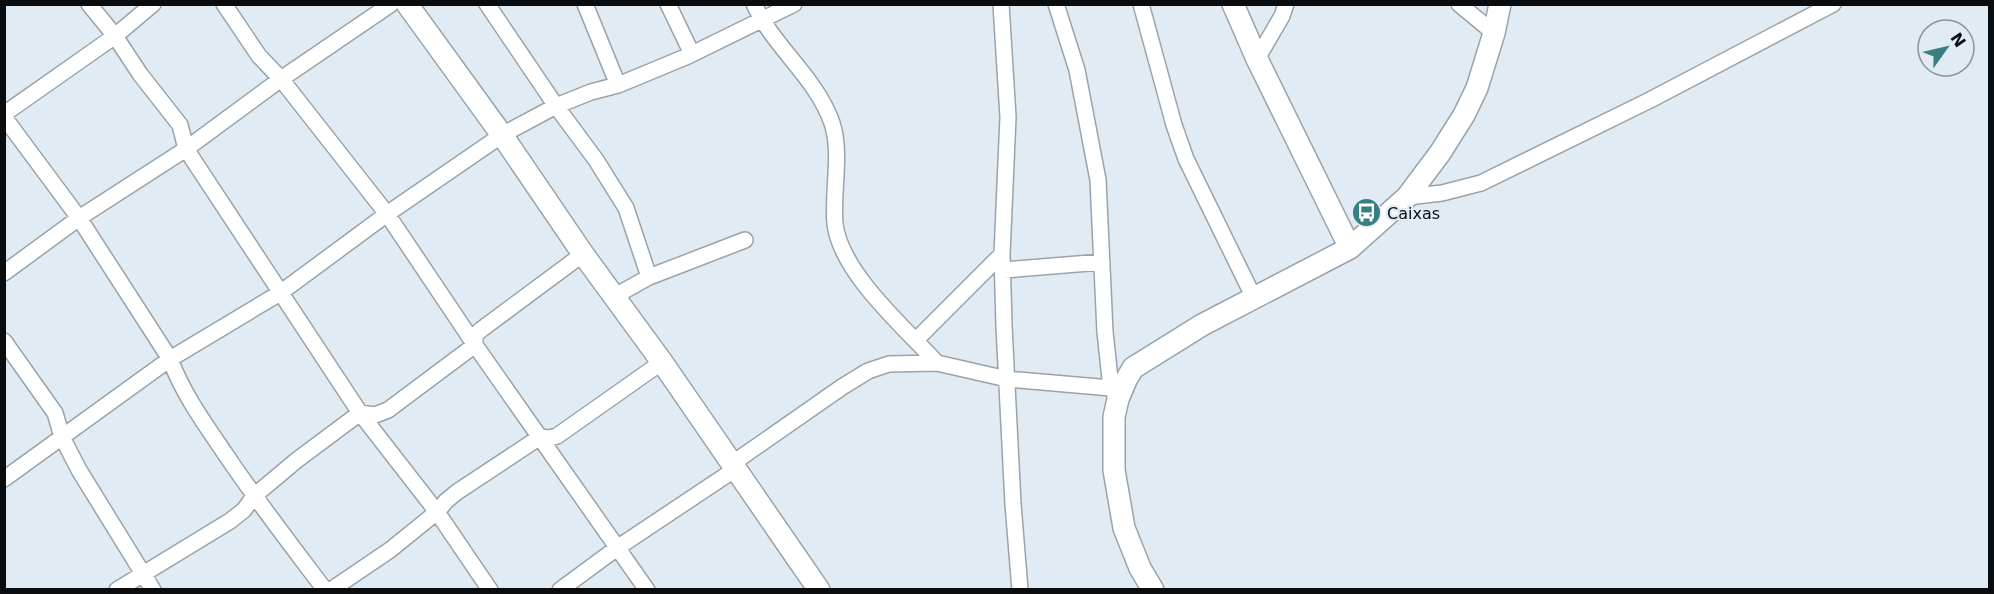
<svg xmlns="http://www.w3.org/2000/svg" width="1994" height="594" font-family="'DejaVu Sans',sans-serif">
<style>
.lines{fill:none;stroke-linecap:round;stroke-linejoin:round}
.street-casing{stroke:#9aa3ab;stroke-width:18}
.secondary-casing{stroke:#9aa3ab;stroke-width:24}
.street{stroke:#fff;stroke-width:15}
.secondary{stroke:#fff;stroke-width:21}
.labels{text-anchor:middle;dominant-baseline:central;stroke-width:4.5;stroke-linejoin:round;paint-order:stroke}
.poi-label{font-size:16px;fill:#0a0d10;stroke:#e1ebf4;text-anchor:start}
</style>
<rect width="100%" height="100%" fill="#e1ebf4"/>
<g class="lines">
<defs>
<path id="street" d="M 89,4 L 115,36 L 140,74 L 180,125 L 186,149 L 360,413 L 437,512 L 490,590
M 224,4 L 259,56 L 281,79 L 387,214 L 475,345 L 647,590
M 487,4 L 556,106 L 596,160 L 626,208 L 649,277 L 615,296
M 585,4 L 618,85
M 668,4 L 692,54
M 754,4 C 774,48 816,77 832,123 C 842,153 832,192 835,224 C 841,273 904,327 937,363
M 1001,4 L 1008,117 L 1002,254 L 1004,326 L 1013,504 L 1020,590
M 1056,4 L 1077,70 L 1098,180 L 1105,332 L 1111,388 L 1116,396
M 1141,4 L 1174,125 L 1186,159 L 1254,298
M 1459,4 L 1494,33
M 1257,59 L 1282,16 L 1286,4
M 4,114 L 115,36 L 153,4
M 4,117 L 79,218 L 170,359 C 183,394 205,424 226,455 C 257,501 291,545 325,590
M 1407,197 L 1442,193 L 1481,183 L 1650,100 L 1833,4
M 1004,270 L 1102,262
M 4,273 L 79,218 L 186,149 L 281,79 L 391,4
M 649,277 L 745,240
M 916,340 L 1002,254
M 4,341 L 55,413 L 62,437 L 79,470 L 153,590
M 733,463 L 842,387 L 868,371 L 889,364 L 937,363 L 1007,379 L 1111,388
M 4,479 L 170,359 L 280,293 L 387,214 L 502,135 L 556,106 L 591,92 L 618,85 L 688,56 L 794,4
M 117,590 L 230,521 L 244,510 L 254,496 L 297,460 L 360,413 L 375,415 L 388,410 L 475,345 L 475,335 L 482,329 L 583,254
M 331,590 L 390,550 L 437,512 L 446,501 L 457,492 L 540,437 L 549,438 L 557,436 L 662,362
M 560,590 L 617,548 L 737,468"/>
<path id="secondary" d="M 407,4 L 502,135 L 583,254 L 662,362 L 819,590
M 1233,4 L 1257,59 L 1350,248
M 1153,590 L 1140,568 L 1124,528 L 1114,470 L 1114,417 L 1118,399 L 1126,380 L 1133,368 L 1202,325 L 1350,248 L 1407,197 L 1440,153 L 1464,115 L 1477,88 L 1494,33 L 1500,4"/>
</defs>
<!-- street casing -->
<use href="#street" class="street-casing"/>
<!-- secondary casing -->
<use href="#secondary" class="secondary-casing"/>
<!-- street -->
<use href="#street" class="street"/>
<!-- secondary -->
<use href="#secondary" class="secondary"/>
</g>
<!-- icons -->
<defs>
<symbol id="bus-disc" viewBox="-11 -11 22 22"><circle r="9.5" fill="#377f82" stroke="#e1ebf4"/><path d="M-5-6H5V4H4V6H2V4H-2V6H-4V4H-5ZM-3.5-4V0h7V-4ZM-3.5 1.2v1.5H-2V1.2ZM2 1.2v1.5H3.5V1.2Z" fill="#fff"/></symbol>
</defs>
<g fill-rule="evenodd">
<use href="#bus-disc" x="1350" y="196" width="33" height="33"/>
</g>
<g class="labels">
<!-- poi labels -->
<g class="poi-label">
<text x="1387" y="213">Caixas</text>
</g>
</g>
<!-- border -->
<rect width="1994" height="594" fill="none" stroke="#0a0d10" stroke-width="12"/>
<!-- north arrow -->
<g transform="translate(1946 48) rotate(56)"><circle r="28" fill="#e1ebf4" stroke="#8b9299" stroke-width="1.5"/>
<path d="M0-4.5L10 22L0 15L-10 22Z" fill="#377f82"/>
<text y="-9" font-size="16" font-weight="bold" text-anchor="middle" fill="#0a0d10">N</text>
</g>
</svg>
